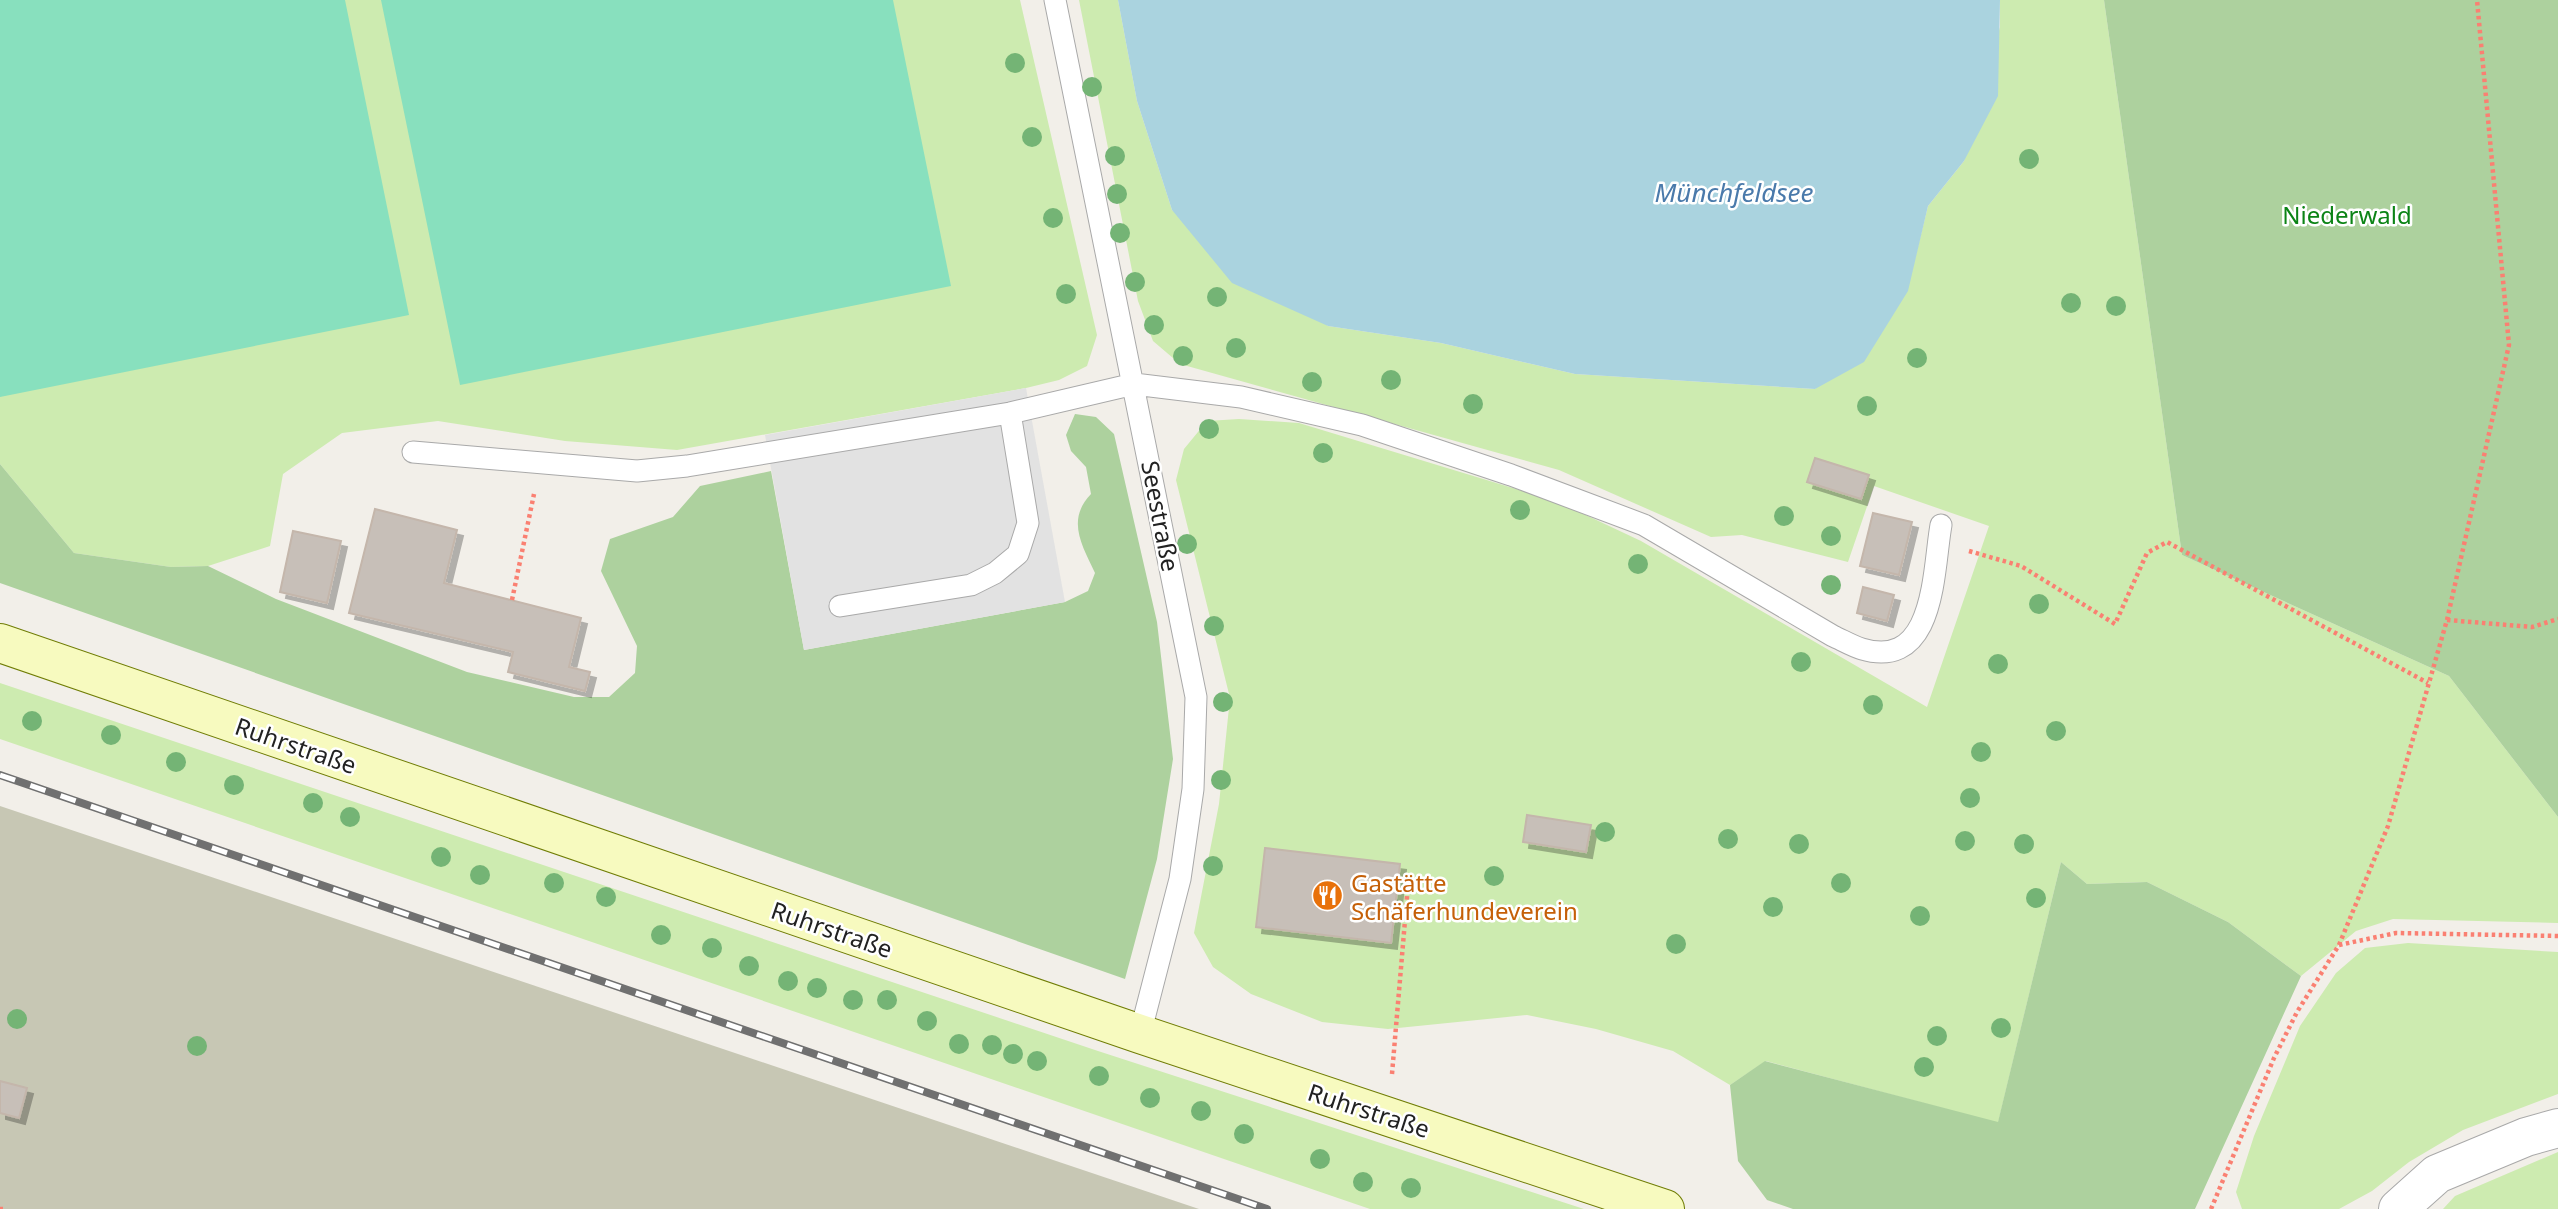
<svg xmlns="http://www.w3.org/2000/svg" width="2558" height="1209" font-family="'Noto Sans',sans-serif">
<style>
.construction{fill:#c7c7b4}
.grass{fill:#cdebb0}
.forest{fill:#add19e}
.pitch{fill:#88e0be}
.parking{fill:#e2e2e2}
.water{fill:#aad3df}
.building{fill:#c7bfb8;stroke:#c4b6ab;stroke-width:2;filter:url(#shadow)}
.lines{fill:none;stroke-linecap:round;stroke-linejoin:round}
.lane-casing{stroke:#a9a9a9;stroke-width:23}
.street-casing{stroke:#a9a9a9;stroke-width:40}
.secondary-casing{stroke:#707d05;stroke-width:40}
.path{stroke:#fa8072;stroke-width:4.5;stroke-dasharray:3.5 3.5;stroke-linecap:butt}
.lane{stroke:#fff;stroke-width:21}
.street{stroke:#fff;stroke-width:38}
.secondary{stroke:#f7fabf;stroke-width:38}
.rail-casing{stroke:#707070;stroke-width:8}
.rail{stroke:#fff;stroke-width:5;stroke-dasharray:16;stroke-linecap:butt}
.tree{fill:#74b475}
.labels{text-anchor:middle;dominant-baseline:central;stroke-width:5;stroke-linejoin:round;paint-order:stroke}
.park-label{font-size:24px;fill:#0c8416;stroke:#fff}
.street-label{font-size:24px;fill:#222;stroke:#fff}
.food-label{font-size:24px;fill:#c56008;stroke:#fff;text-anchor:start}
.water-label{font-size:26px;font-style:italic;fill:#4a7aab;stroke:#fff}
</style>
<defs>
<filter id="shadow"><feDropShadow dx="6" dy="6" stdDeviation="0" flood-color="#0004"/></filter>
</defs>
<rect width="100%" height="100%" fill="#f2efe9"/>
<!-- construction -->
<path class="construction" d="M 0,806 L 1199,1209 L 0,1209 Z"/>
<!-- grass -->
<path class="grass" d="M 0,0 L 1020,0 L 1097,335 L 1087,366 L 1059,380 L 1026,388 L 677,450 L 565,441 L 438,421 L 342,433 L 283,474 L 270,546 L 208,566 L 171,567 L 74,553 L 0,464 Z
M 1079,0 L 1118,0 L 1137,101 L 1172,210 L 1328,326 L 1441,343 L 1575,374 L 1815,389 L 1907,291 L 1928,206 L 1964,161 L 2000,27 L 2000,0 L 2104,0 L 2182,555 L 2449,676 L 2558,817 L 2558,923 L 2393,919 L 2356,931 L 2301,976 L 2228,922 L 2147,882 L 2087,884 L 2061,862 L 1998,1123 L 1766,1061 L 1730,1085 L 1673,1051 L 1596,1029 L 1527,1015 L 1388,1029 L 1322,1022 L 1251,994 L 1213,967 L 1194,933 L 1219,804 L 1230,698 L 1176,480 L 1184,449 L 1207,421 L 1239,419 L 1299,423 L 1556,501 L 1641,541 L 1927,707 L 1989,526 L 1874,486 L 1848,562 L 1742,535 L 1711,537 L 1559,470 L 1180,364 L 1153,341 L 1138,301 Z
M 0,683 L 1098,1051 L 1584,1209 L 1370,1209 L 0,739 Z
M 2408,943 L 2558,952 L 2558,1094 L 2463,1130 L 2409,1162 L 2372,1191 L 2339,1209 L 2242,1209 L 2236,1192 L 2254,1136 L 2300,1026 L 2336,973 L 2365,948 Z
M 2558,1152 L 2558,1209 L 2443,1209 L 2455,1196 Z"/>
<!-- forest -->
<path class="forest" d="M 2104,0 L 2558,0 L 2558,817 L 2449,676 L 2182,555 Z
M 1075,414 L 1096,417 L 1114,434 L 1157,622 L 1173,759 L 1157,859 L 1125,979 L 0,583 L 0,464 L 74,553 L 171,567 L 208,566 L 276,599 L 467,672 L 574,697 L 609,697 L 635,673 L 637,646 L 601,571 L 610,539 L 673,517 L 700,486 L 771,471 L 804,650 L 1065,602 L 1088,591 L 1095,573 C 1082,545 1066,520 1091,494 L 1086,467 L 1071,451 L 1066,435 Z
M 2061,862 L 2087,884 L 2147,882 L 2228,922 L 2301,976 L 2195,1209 L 1793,1209 L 1767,1200 L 1738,1161 L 1730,1085 L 1765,1061 L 1998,1122 Z"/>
<!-- pitch -->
<path class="pitch" d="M 0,0 L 345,0 L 409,315 L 0,397 Z
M 381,0 L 893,0 L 951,286 L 460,385 Z"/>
<!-- parking -->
<path class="parking" d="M 1026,388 L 1065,602 L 804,650 L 765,435 Z"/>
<!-- water -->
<path class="water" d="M 1118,0 L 2000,0 L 1998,96 L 1964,161 L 1928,206 L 1908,291 L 1864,362 L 1815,389 L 1575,374 L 1441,343 L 1328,326 L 1232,283 L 1172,210 L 1137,101 Z"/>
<!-- building -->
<path class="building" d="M 1815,458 L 1869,475 L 1861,499 L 1807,482 Z
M 375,509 L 457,530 L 444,583 L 581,618 L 569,667 L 590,672 L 585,691 L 508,672 L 513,652 L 349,613 Z
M 1873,513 L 1912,522 L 1899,575 L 1860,566 Z
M 293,531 L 341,541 L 327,603 L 280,592 Z
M 1863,587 L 1894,595 L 1887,621 L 1857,613 Z
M 1527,815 L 1591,825 L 1586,852 L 1523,842 Z
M 1265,848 L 1400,864 L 1391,943 L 1256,927 Z
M 0,1081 L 27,1088 L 19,1118 L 0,1113 Z"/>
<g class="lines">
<defs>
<path id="lane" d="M 1055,0 L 1196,697 L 1193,789 L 1180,879 L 1140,1034
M 413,452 L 637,471 L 687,466 L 1010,413 L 1134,384 L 1241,397 L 1362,425 L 1511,475 L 1644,525 L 1833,636 C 1842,640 1852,646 1862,649 C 1936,671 1933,569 1941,525
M 840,606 L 971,585 L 995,573 L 1018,554 L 1028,523 L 1010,413"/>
<path id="street" d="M 2398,1209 L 2437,1174 L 2526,1137 L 2558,1128"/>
<path id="secondary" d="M 0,643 L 1140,1034 L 1665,1209"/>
</defs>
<!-- lane casing -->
<use href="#lane" class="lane-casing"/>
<!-- street casing -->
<use href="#street" class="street-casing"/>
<!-- secondary casing -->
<use href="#secondary" class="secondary-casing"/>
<!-- path -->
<path class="path" d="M 1969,551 L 2021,566 L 2115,624 L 2147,553 L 2167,542 L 2428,683
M 512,600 L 534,494
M 2447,620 L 2532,627 L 2558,619
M 2339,945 L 2396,933 L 2558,936
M 1392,1074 L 1408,885
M 0,1209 L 3,1209
M 2211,1209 L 2274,1058 L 2297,1012 L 2339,945 L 2388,826 L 2447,620 L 2509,345 L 2477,0"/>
<!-- lane -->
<use href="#lane" class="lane"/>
<!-- street -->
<use href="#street" class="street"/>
<!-- secondary -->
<use href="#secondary" class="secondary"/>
<defs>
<path id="rail" d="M 0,775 L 1267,1209"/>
</defs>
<!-- rail casing -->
<use href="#rail" class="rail-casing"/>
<!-- rail -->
<use href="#rail" class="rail"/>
</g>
<!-- trees -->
<g class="tree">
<circle cx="1015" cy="63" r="10"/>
<circle cx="1092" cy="87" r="10"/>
<circle cx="1032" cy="137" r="10"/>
<circle cx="1115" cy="156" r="10"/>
<circle cx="2029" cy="159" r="10"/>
<circle cx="1117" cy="194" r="10"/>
<circle cx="1053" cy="218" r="10"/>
<circle cx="1120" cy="233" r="10"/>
<circle cx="1135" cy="282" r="10"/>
<circle cx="1066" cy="294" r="10"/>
<circle cx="1217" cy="297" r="10"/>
<circle cx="2071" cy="303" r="10"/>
<circle cx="2116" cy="306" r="10"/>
<circle cx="1154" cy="325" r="10"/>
<circle cx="1236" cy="348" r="10"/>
<circle cx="1183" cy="356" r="10"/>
<circle cx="1917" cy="358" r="10"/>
<circle cx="1391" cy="380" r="10"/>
<circle cx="1312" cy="382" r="10"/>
<circle cx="1473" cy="404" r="10"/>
<circle cx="1867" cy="406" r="10"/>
<circle cx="1209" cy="429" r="10"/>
<circle cx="1323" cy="453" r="10"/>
<circle cx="1520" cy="510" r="10"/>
<circle cx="1784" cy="516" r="10"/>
<circle cx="1831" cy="536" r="10"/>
<circle cx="1187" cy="544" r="10"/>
<circle cx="1638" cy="564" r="10"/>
<circle cx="1831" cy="585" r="10"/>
<circle cx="2039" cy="604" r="10"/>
<circle cx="1214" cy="626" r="10"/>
<circle cx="1801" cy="662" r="10"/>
<circle cx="1998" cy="664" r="10"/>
<circle cx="1223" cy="702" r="10"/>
<circle cx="1873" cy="705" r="10"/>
<circle cx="32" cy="721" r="10"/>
<circle cx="2056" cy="731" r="10"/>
<circle cx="111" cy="735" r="10"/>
<circle cx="1981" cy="752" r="10"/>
<circle cx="176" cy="762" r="10"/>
<circle cx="1221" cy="780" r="10"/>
<circle cx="234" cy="785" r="10"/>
<circle cx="1970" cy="798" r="10"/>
<circle cx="313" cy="803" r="10"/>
<circle cx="350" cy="817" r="10"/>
<circle cx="1605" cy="832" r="10"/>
<circle cx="1728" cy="839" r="10"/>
<circle cx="1965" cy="841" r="10"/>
<circle cx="1799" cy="844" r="10"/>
<circle cx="2024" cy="844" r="10"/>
<circle cx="441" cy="857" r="10"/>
<circle cx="1213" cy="866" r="10"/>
<circle cx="480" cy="875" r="10"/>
<circle cx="1494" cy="876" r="10"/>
<circle cx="554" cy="883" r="10"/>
<circle cx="1841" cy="883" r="10"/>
<circle cx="606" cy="897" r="10"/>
<circle cx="2036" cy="898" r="10"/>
<circle cx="1773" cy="907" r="10"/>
<circle cx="1920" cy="916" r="10"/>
<circle cx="661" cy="935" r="10"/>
<circle cx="1676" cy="944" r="10"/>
<circle cx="712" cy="948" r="10"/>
<circle cx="749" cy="966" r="10"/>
<circle cx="788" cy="981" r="10"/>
<circle cx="817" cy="988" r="10"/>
<circle cx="853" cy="1000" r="10"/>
<circle cx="887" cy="1000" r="10"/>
<circle cx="17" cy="1019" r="10"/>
<circle cx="927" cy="1021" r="10"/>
<circle cx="2001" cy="1028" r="10"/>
<circle cx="1937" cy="1036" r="10"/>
<circle cx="959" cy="1044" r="10"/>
<circle cx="992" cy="1045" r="10"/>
<circle cx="197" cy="1046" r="10"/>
<circle cx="1013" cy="1054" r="10"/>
<circle cx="1037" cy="1061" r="10"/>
<circle cx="1924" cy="1067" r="10"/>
<circle cx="1099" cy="1076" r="10"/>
<circle cx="1150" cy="1098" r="10"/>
<circle cx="1201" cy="1111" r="10"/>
<circle cx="1244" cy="1134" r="10"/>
<circle cx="1320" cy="1159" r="10"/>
<circle cx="1363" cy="1182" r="10"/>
<circle cx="1411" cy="1188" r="10"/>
</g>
<!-- icons -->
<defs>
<symbol id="restaurant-disc" viewBox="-11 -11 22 22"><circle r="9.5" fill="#e8710a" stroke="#fff"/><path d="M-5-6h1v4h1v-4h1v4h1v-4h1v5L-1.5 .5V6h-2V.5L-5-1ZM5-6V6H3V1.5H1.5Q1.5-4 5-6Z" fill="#fff"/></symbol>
</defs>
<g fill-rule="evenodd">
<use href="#restaurant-disc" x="1310" y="878" width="35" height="35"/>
</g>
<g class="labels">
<!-- park labels -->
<g class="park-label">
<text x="2347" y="214">Niederwald</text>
</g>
<!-- street labels -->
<g class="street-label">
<text transform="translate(1161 516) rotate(79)">Seestraße</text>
<text transform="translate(296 745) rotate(19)">Ruhrstraße</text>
<text transform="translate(832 929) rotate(19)">Ruhrstraße</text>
<text transform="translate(1369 1110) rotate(18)">Ruhrstraße</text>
</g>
<!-- food labels -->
<g class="food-label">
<text x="1351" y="882">Gastätte<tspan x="1351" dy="28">Schäferhundeverein</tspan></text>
</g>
<!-- water labels -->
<g class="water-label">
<text x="1734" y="192">Münchfeldsee</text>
</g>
</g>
</svg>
